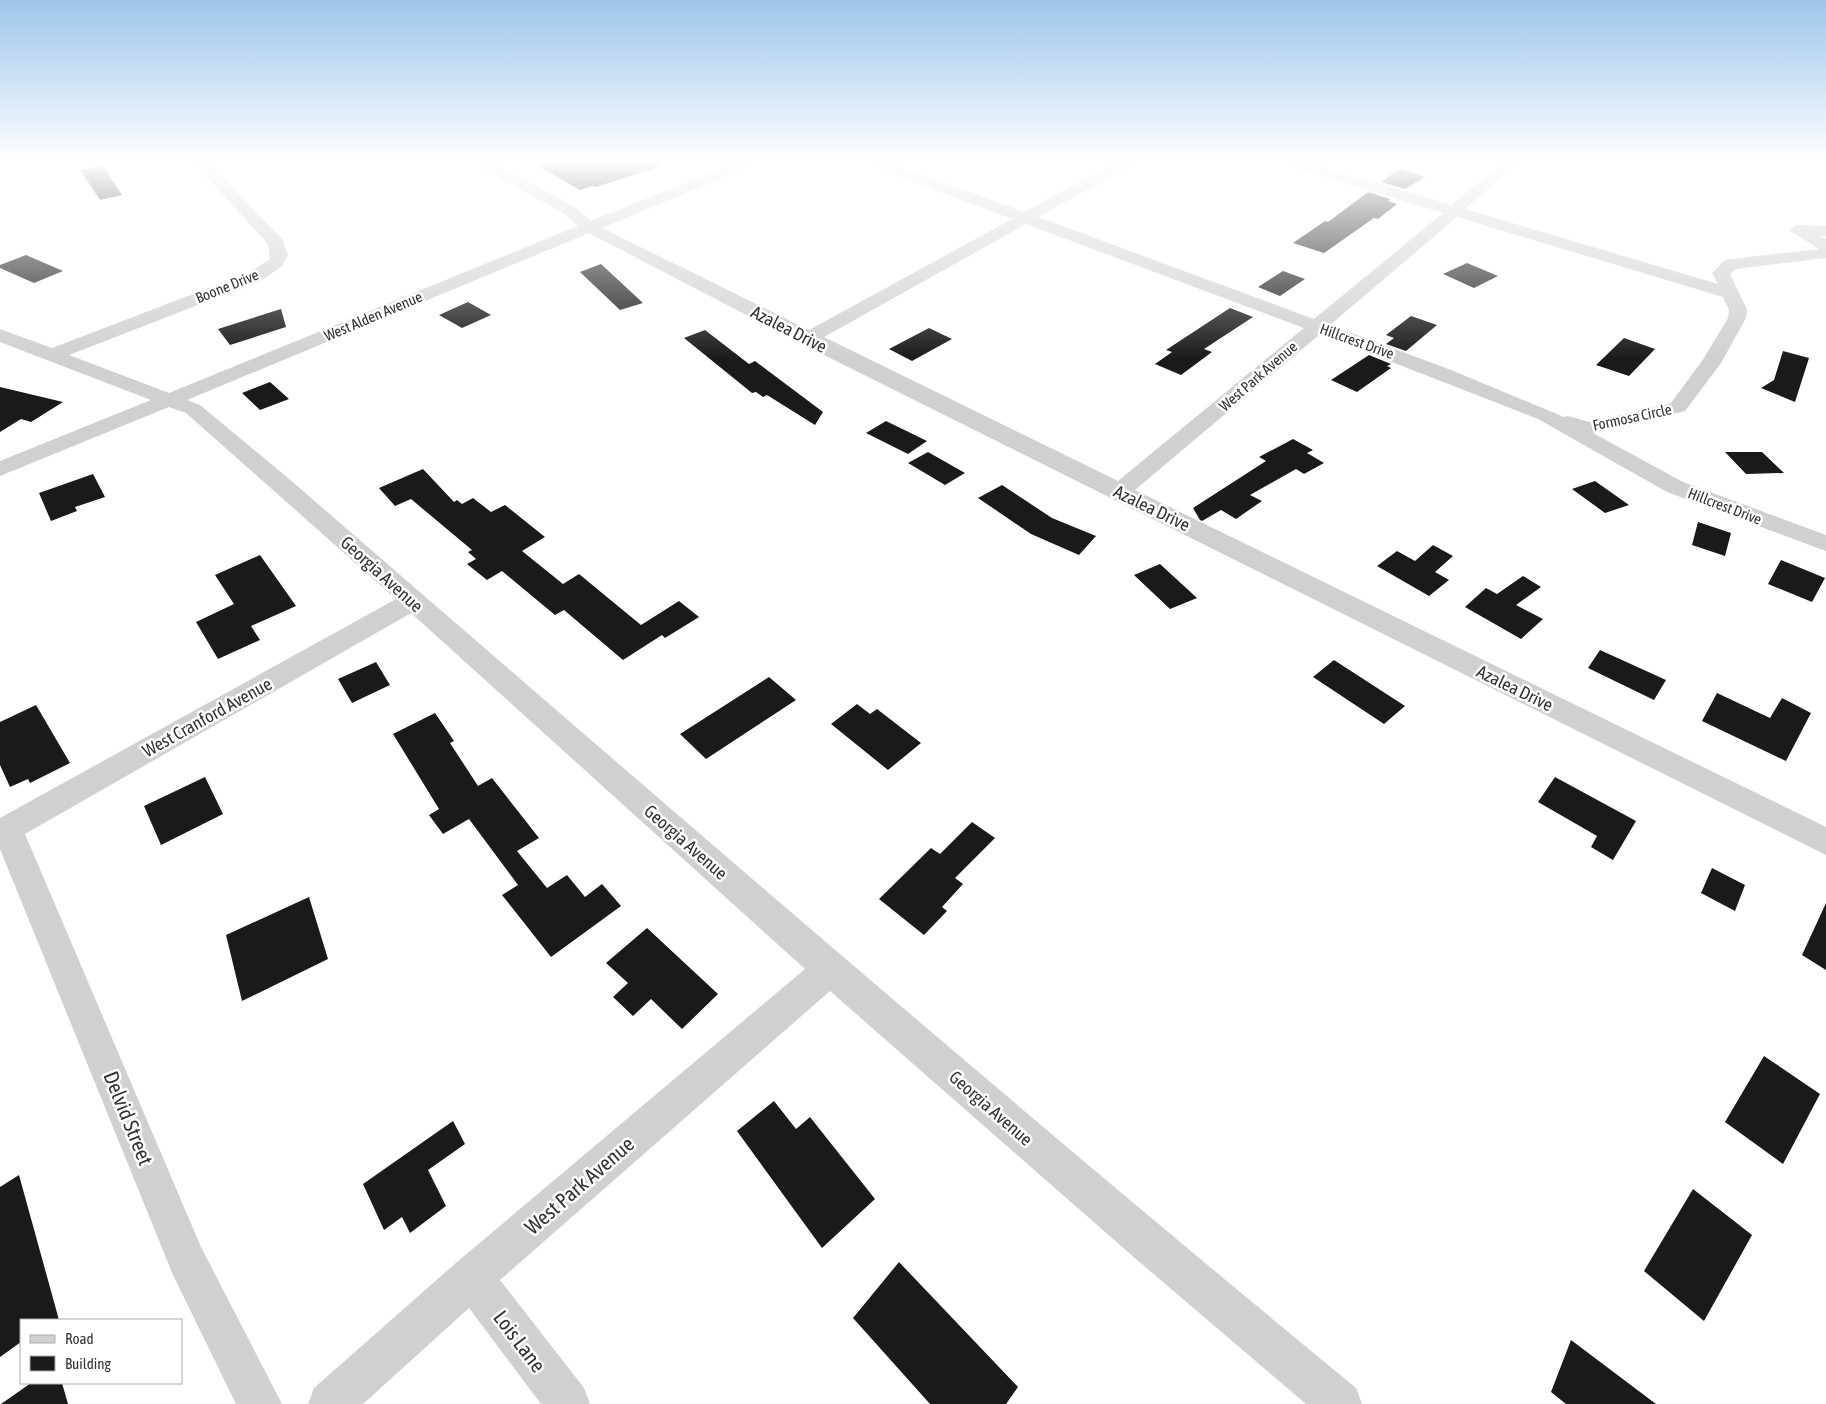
<svg xmlns="http://www.w3.org/2000/svg" width="1826" height="1404" font-family="'Asap Condensed',sans-serif">
<style>
.building{fill:#1a1a1a}
.lines{fill:none;stroke-linecap:round;stroke-linejoin:round}
.minor{fill:#d0d0d0;fill-rule:evenodd}
.labels{text-anchor:middle;dominant-baseline:central;stroke-width:5;stroke-linejoin:round;paint-order:stroke}
.far-street-label{font-size:15px;fill:#333;stroke:#fff}
.street-label{font-size:18px;fill:#333;stroke:#fff}
.near-street-label{font-size:21px;fill:#333;stroke:#fff}
</style>
<rect width="100%" height="100%" fill="#fff"/>
<!-- building -->
<path class="building" d="M 533,163 L 658,163 L 658,167 L 596,187 L 593,186 L 580,190 Z
M 102,165 L 122,195 L 100,200 L 80,170 Z
M 1399,169 L 1425,177 L 1405,189 L 1381,182 Z
M 1368,192 L 1390,199 L 1388,201 L 1397,204 L 1378,219 L 1374,218 L 1324,253 L 1293,243 L 1325,221 L 1328,222 Z
M 26,255 L 63,271 L 34,283 L 0,268 L 0,265 Z
M 1467,263 L 1498,276 L 1474,288 L 1443,274 Z
M 601,264 L 643,303 L 620,310 L 580,272 Z
M 1283,271 L 1305,279 L 1280,296 L 1258,287 Z
M 468,302 L 491,315 L 462,328 L 439,315 Z
M 1230,308 L 1253,317 L 1204,349 L 1212,352 L 1181,375 L 1155,364 L 1172,352 L 1166,350 Z
M 281,309 L 286,327 L 230,345 L 218,329 Z
M 1411,316 L 1437,325 L 1406,351 L 1386,344 L 1394,338 L 1386,335 Z
M 929,328 L 952,339 L 912,361 L 889,349 Z
M 705,330 L 749,364 L 755,361 L 823,412 L 815,425 L 767,395 L 763,397 L 756,392 L 752,393 L 684,338 Z
M 1624,338 L 1655,349 L 1629,376 L 1596,365 Z
M 1783,351 L 1809,358 L 1795,402 L 1761,388 L 1774,380 Z
M 1369,355 L 1391,364 L 1387,366 L 1391,368 L 1357,392 L 1331,380 Z
M 270,382 L 289,399 L 260,410 L 242,393 Z
M 0,387 L 63,402 L 31,422 L 21,419 L 0,432 Z
M 886,421 L 927,441 L 908,454 L 866,433 Z
M 1293,439 L 1313,450 L 1307,453 L 1324,463 L 1304,474 L 1296,469 L 1250,495 L 1262,501 L 1236,519 L 1221,510 L 1202,521 L 1200,520 L 1193,508 L 1266,461 L 1259,457 Z
M 928,452 L 965,473 L 945,485 L 908,463 Z
M 1725,452 L 1762,452 L 1784,473 L 1746,474 Z
M 423,469 L 454,502 L 457,500 L 462,504 L 473,498 L 491,512 L 505,505 L 545,537 L 522,551 L 563,584 L 579,574 L 641,625 L 679,601 L 699,617 L 665,638 L 662,635 L 623,660 L 564,610 L 555,615 L 502,571 L 487,580 L 467,564 L 476,559 L 468,552 L 472,550 L 411,499 L 395,506 L 379,488 Z
M 93,474 L 105,497 L 75,507 L 77,511 L 51,521 L 39,493 Z
M 1595,481 L 1629,505 L 1605,513 L 1572,489 Z
M 1002,485 L 1052,518 L 1096,536 L 1079,555 L 1031,534 L 978,498 Z
M 1698,522 L 1731,533 L 1725,556 L 1692,545 Z
M 1433,545 L 1453,556 L 1435,572 L 1449,580 L 1429,596 L 1377,566 L 1397,551 L 1415,561 Z
M 260,555 L 296,606 L 251,626 L 260,640 L 218,659 L 196,622 L 234,604 L 215,575 Z
M 1781,560 L 1825,578 L 1812,602 L 1768,584 Z
M 1160,564 L 1197,598 L 1170,609 L 1134,575 Z
M 1523,576 L 1541,587 L 1516,605 L 1543,619 L 1521,639 L 1465,607 L 1486,588 L 1497,594 Z
M 1600,650 L 1666,680 L 1654,700 L 1588,668 Z
M 1334,660 L 1405,706 L 1384,724 L 1313,677 Z
M 376,662 L 390,685 L 352,703 L 338,679 Z
M 769,677 L 796,700 L 706,759 L 680,734 Z
M 1717,693 L 1770,718 L 1782,698 L 1811,713 L 1786,761 L 1702,721 Z
M 857,704 L 870,714 L 877,709 L 921,743 L 888,770 L 831,724 Z
M 36,705 L 70,763 L 30,783 L 28,779 L 10,787 L 0,765 L 0,722 Z
M 435,713 L 454,741 L 450,743 L 478,786 L 492,778 L 539,838 L 517,851 L 547,888 L 567,875 L 585,897 L 602,884 L 621,906 L 551,957 L 502,895 L 518,885 L 469,819 L 443,834 L 429,815 L 439,809 L 393,734 Z
M 205,777 L 223,814 L 161,845 L 144,806 Z
M 1555,777 L 1636,821 L 1613,860 L 1591,847 L 1597,836 L 1538,802 Z
M 972,822 L 995,838 L 955,878 L 963,884 L 942,907 L 947,911 L 924,935 L 879,899 L 931,848 L 940,854 Z
M 1712,868 L 1745,885 L 1735,911 L 1701,893 Z
M 309,897 L 328,959 L 242,1001 L 226,935 Z
M 1826,903 L 1826,970 L 1802,955 Z
M 647,928 L 718,994 L 682,1029 L 651,999 L 633,1016 L 613,997 L 628,983 L 606,963 Z
M 1764,1056 L 1820,1094 L 1783,1164 L 1725,1122 Z
M 774,1101 L 796,1129 L 810,1117 L 875,1199 L 822,1248 L 737,1131 Z
M 453,1121 L 465,1144 L 428,1170 L 446,1206 L 410,1233 L 402,1217 L 384,1230 L 363,1184 Z
M 19,1175 L 59,1320 L 21,1320 L 21,1342 L 0,1357 L 0,1187 Z
M 1693,1189 L 1752,1235 L 1704,1321 L 1644,1271 Z
M 899,1262 L 1018,1387 L 1006,1404 L 930,1404 L 853,1318 Z
M 1571,1340 L 1656,1404 L 1566,1404 L 1551,1392 Z
M 31,1383 L 62,1383 L 68,1404 L 1,1404 Z"/>
<g class="lines">
<!-- minor -->
<path class="minor" d="M 194,163 L 209,163 L 282,239 L 288,255 L 281,267 L 260,281 L 69,355 L 169,393 L 578,226 L 563,213 L 479,166 L 477,163 L 495,163 L 575,207 L 591,221 L 734,163 L 753,163 L 751,166 L 602,228 L 809,330 L 1012,219 L 872,166 L 870,163 L 890,163 L 1024,212 L 1114,163 L 1132,163 L 1130,166 L 1038,217 L 1314,319 L 1443,213 L 1289,166 L 1287,163 L 1309,163 L 1451,205 L 1502,163 L 1518,163 L 1465,209 L 1718,284 L 1712,273 L 1725,260 L 1731,259 L 1819,249 L 1789,230 L 1797,225 L 1826,226 L 1826,236 L 1819,236 L 1826,239 L 1826,258 L 1736,269 L 1730,274 L 1747,310 L 1746,318 L 1721,363 L 1685,411 L 1593,433 L 1683,482 L 1826,535 L 1826,551 L 1667,492 L 1538,419 L 1320,334 L 1135,490 L 1826,827 L 1826,855 L 800,343 L 589,233 L 187,400 L 200,405 L 288,478 C 642,784 995,1091 1356,1388 L 1362,1404 L 1306,1404 L 1136,1259 L 830,991 L 500,1280 L 584,1388 L 590,1404 L 541,1404 L 469,1308 L 363,1404 L 308,1404 L 314,1388 L 457,1262 L 805,969 L 411,613 L 25,834 L 201,1247 L 282,1404 L 236,1404 L 173,1275 L 0,849 L 0,818 L 396,599 L 186,413 L 169,407 L 0,476 L 0,461 L 151,400 L 0,342 L 0,329 L 52,348 L 248,273 L 270,259 L 268,244 ZM 1457,217 L 1723,297 L 1729,310 L 1728,318 L 1702,361 L 1671,403 L 1589,422 L 1568,416 L 1564,417 L 1451,370 L 1330,325 ZM 1026,224 L 1304,328 L 1118,481 L 824,337 Z"/>
</g>
<!-- sky -->
<linearGradient id="sky" x2="0" y2="1"><stop stop-color="#9ec6ea"/><stop offset="0.45" stop-color="#fff"/><stop offset="1" stop-color="#fff" stop-opacity="0"/></linearGradient>
<rect width="1826" height="359" fill="url(#sky)"/>
<g class="labels">
<!-- far-street labels -->
<g class="far-street-label">
<text transform="translate(227 286) rotate(-22)">Boone Drive</text>
<text transform="translate(373 316) rotate(-23)">West Alden Avenue</text>
<text transform="translate(1357 341) rotate(20)">Hillcrest Drive</text>
<text transform="translate(1258 376) rotate(-41)">West Park Avenue</text>
<text transform="translate(1632 417) rotate(-12)">Formosa Circle</text>
<text transform="translate(1725 506) rotate(21)">Hillcrest Drive</text>
</g>
<!-- street labels -->
<g class="street-label">
<text transform="translate(789 329) rotate(27)">Azalea Drive</text>
<text transform="translate(1152 508) rotate(26)">Azalea Drive</text>
<text transform="translate(382 574) rotate(42)">Georgia Avenue</text>
<text transform="translate(1515 688) rotate(26)">Azalea Drive</text>
<text transform="translate(207 717) rotate(-29)">West Cranford Avenue</text>
<text transform="translate(686 842) rotate(41)">Georgia Avenue</text>
<text transform="translate(991 1108) rotate(41)">Georgia Avenue</text>
</g>
<!-- near-street labels -->
<g class="near-street-label">
<text transform="translate(129 1118) rotate(68)">Delvid Street</text>
<text transform="translate(579 1185) rotate(-41)">West Park Avenue</text>
<text transform="translate(520 1341) rotate(53)">Lois Lane</text>
</g>
</g>
<!-- legend -->
<rect x="20" y="1319" width="162" height="65" fill="#ffffff" stroke="#adadad"/>
<rect x="30" y="1335" width="25" height="8" fill="#d0d0d0" stroke="#adadad"/>
<text x="65" y="1344" font-size="15" fill="#333333">Road</text>
<rect x="30" y="1356" width="25" height="15" fill="#1a1a1a" stroke="#adadad"/>
<text x="65" y="1369" font-size="15" fill="#333333">Building</text>
</svg>
